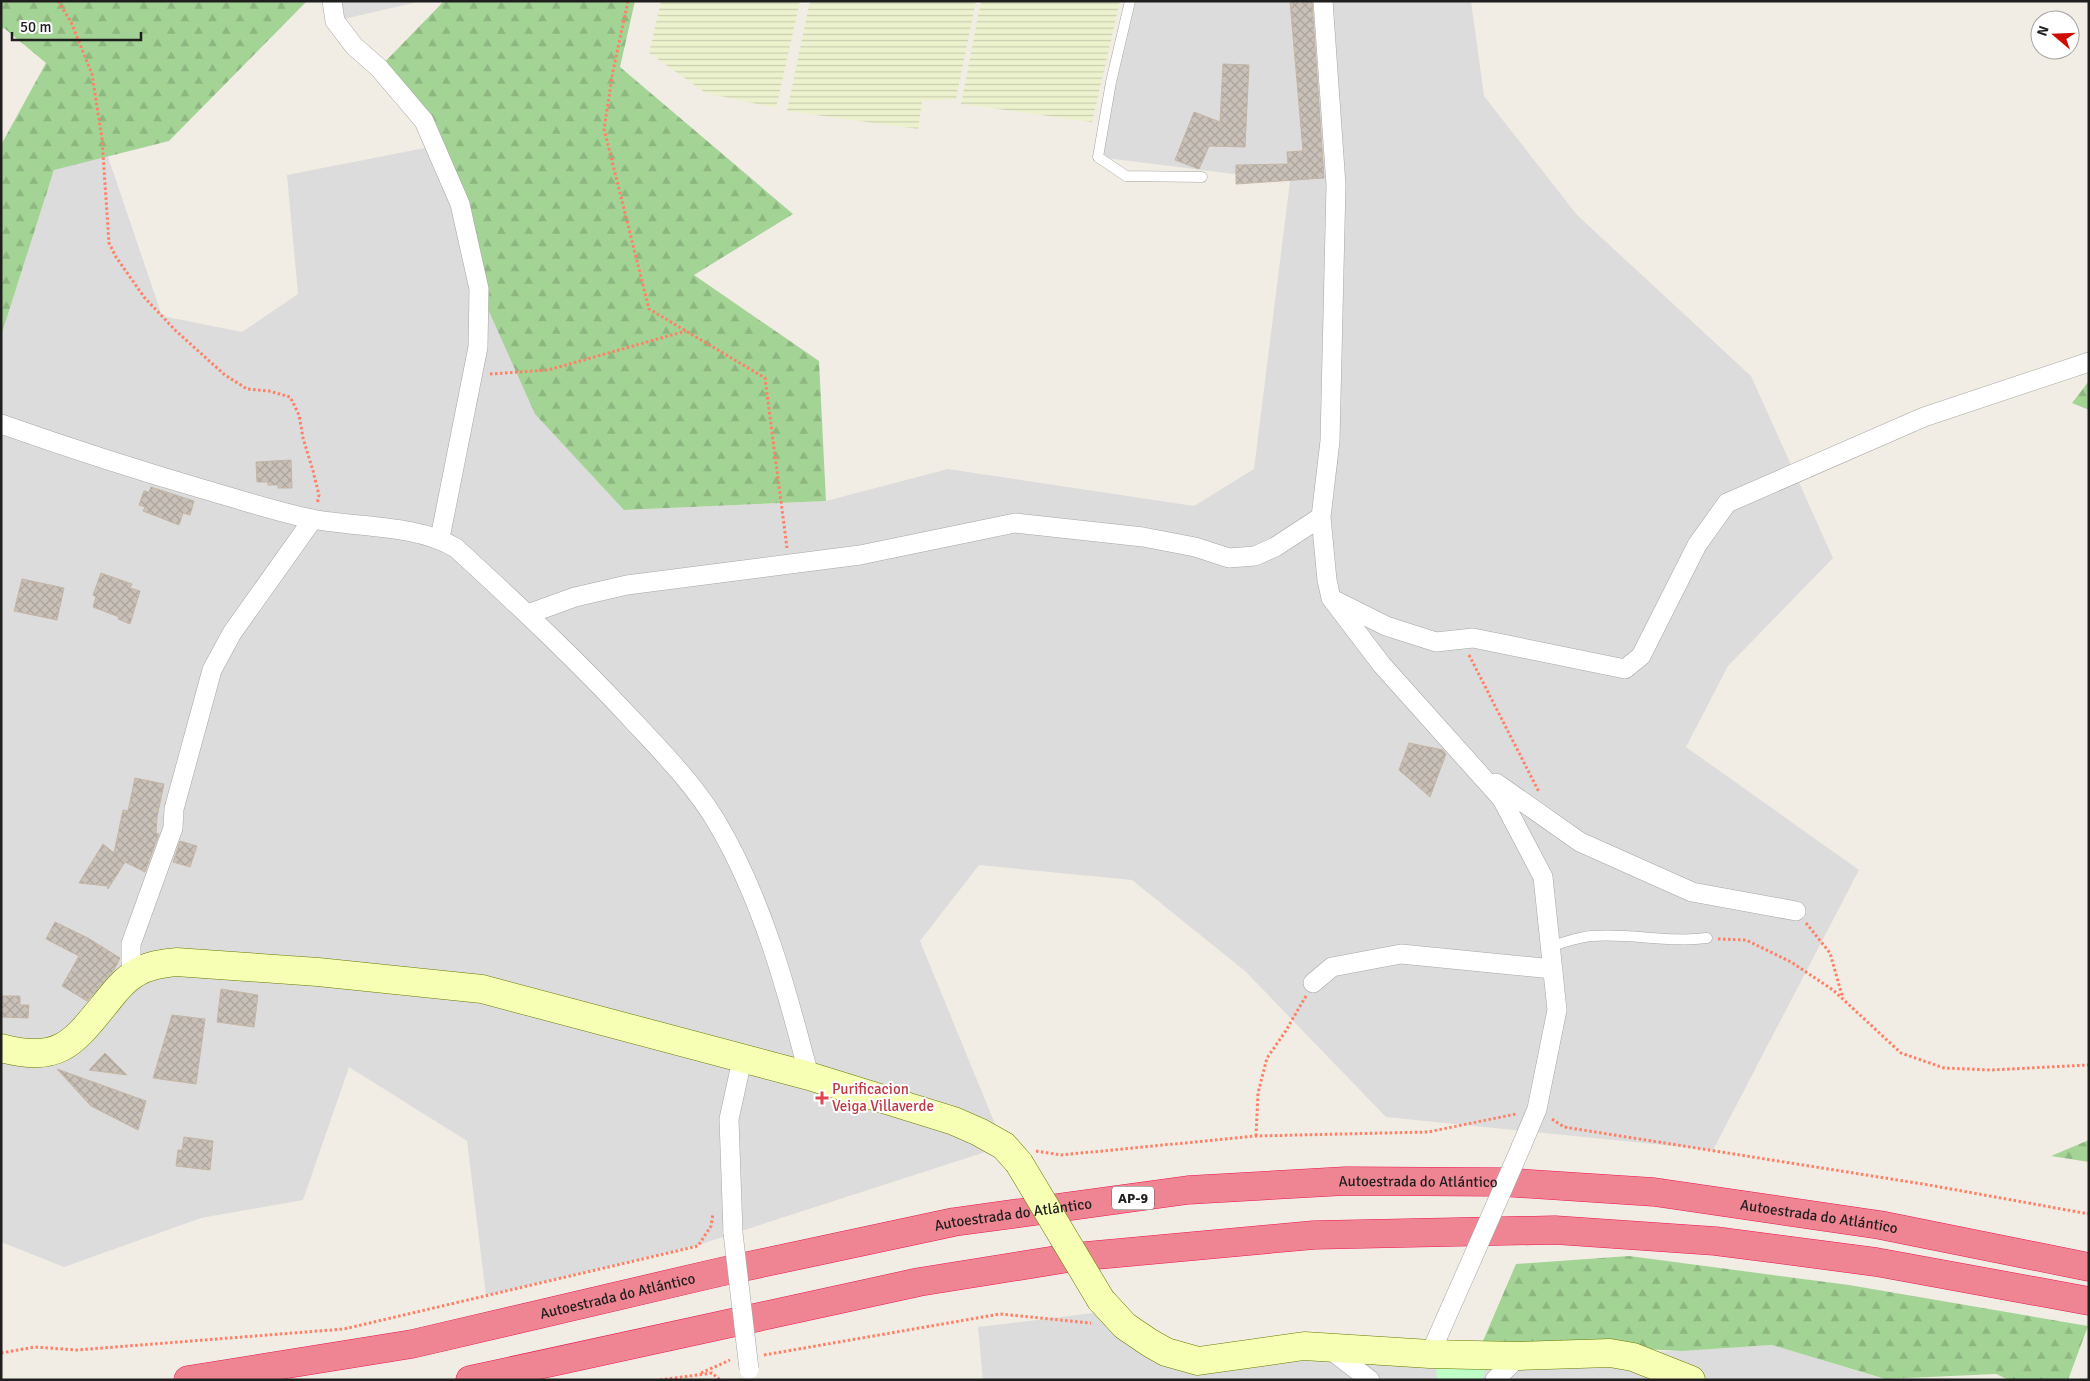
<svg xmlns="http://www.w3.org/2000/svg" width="2090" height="1381" font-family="Signika,sans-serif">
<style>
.residential{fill:#dddcdc}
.farmland{fill:url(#farmland-rules)}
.forest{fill:url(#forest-firs)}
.park{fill:#bdffc7}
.building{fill:url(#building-cross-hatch);stroke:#c4b5a5}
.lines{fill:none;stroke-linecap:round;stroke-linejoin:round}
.lane-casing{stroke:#a6a6a6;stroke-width:11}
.street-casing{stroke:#a6a6a6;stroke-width:20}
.secondary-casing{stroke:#677c00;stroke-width:29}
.highway-casing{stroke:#ec1450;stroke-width:29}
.path{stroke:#ff8067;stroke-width:3;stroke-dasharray:2.5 2.5;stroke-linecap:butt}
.lane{stroke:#fff;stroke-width:10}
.street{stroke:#fff;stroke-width:19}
.secondary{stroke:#f6ffb4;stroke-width:28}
.highway{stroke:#ef8592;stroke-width:28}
.street-bridge-casing{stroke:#a6a6a6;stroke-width:20;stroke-linecap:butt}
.secondary-bridge-casing{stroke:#677c00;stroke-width:29;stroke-linecap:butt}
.street-bridge{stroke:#fff;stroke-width:19}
.secondary-bridge{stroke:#f6ffb4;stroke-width:28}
.health-dot{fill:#e0444e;stroke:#fff;stroke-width:2}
.labels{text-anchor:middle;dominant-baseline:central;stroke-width:4;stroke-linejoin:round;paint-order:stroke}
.shield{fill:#fff;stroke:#626262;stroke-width:1}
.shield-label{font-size:14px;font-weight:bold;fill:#1f1f1f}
.health-label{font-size:15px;fill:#be3a42;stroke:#fff;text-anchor:start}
.street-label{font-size:15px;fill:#1f1f1f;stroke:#fff}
</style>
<defs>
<pattern id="farmland-rules" width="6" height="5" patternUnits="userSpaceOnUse" patternTransform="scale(1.25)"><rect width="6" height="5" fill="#ecf1ce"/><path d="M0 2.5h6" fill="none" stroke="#caceb0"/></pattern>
<pattern id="forest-firs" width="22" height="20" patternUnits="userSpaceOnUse" patternTransform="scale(1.25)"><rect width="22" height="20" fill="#a4d495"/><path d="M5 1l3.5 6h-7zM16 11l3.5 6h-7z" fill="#8db680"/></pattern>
<pattern id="building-cross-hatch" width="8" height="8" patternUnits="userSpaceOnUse" patternTransform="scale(1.25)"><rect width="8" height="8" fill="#c9c0b7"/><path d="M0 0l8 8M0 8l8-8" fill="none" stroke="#aca59d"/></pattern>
</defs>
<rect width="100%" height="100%" fill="#f1ede4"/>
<!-- residential -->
<path class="residential" d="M 341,1 L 422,1 L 335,21 Z
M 1129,1 L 1471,1 L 1484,96 L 1577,215 L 1751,376 L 1833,558 L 1728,666 L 1686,747 L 1859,870 L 1713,1150 L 1386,1117 L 1245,971 L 1132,880 L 979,865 L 920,941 L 1004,1146 L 698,1245 L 486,1295 L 467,1141 L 349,1067 L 303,1200 L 201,1218 L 64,1267 L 1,1242 L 1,336 L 54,170 L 102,139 L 162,316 L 242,332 L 298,294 L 287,175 L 435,146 L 624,510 L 826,501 L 948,469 L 1194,506 L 1254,469 L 1290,181 L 1098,157 Z
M 1110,1311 L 1212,1361 L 1682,1351 L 1773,1345 L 1886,1380 L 983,1380 L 978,1327 Z"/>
<!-- farmland -->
<path class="farmland" d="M 661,1 L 800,1 L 776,108 L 706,93 L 649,53 Z
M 810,1 L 976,1 L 956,99 L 922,101 L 918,129 L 787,111 Z
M 981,1 L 1120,1 L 1092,122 L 961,104 Z"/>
<!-- forest -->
<path class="forest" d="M 1,1 L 307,1 L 169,141 L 54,170 L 1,336 L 1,145 L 46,63 L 4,28 L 1,30 Z
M 444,1 L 635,1 L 620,67 L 793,214 L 694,275 L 819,361 L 826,501 L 624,510 L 535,414 L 479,289 L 424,121 L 379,68 Z
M 2089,381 L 2089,410 L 2072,403 Z
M 2089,1140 L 2089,1162 L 2051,1156 Z
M 1629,1256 L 1849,1285 L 2088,1326 L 2068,1380 L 2009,1380 L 1996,1374 L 1885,1379 L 1772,1345 L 1682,1351 L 1483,1341 L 1516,1264 Z"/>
<!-- park -->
<path class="park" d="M 1436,1366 L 1486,1367 L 1482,1380 L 1437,1380 Z"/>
<!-- building -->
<path class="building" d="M 1290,1 L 1312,1 L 1324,178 L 1236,184 L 1236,165 L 1288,164 L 1287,152 L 1303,151 Z
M 1223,64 L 1249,65 L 1245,147 L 1209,146 L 1199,169 L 1175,160 L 1194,112 L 1220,122 Z
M 291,460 L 292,488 L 278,488 L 278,485 L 268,485 L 268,482 L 257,482 L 256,462 Z
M 151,487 L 194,501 L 190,515 L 183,513 L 179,525 L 143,511 L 145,507 L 139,505 L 144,491 L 149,492 Z
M 101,573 L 132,584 L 130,588 L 140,591 L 130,624 L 118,619 L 119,617 L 93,607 L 96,597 L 93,595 Z
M 22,579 L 64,588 L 57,620 L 14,611 Z
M 1409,743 L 1443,750 L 1446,754 L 1430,797 L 1399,770 Z
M 135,778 L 164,784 L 157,817 L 156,833 L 159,834 L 145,872 L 125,862 L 108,889 L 107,886 L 79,883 L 103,844 L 114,853 L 123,810 L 128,811 Z
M 180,841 L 197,846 L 190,867 L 173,862 Z
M 55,922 L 88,938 L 120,958 L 114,970 L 87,1001 L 62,986 L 79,956 L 46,939 Z
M 221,989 L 258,995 L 254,1027 L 217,1022 Z
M 1,996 L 20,996 L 20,1005 L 29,1005 L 28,1018 L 1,1017 Z
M 172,1015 L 205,1019 L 196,1084 L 153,1078 Z
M 105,1053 L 127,1075 L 89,1070 Z
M 57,1069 L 146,1101 L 138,1130 L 91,1106 Z
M 184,1137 L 213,1141 L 210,1170 L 176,1166 L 178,1150 L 182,1150 Z"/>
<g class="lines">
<defs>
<path id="lane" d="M 1130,1 L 1111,82 L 1098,157 L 1126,176 L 1202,177
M 1550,946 C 1564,943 1578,937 1592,936 C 1630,933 1669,943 1707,938"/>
<path id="street" d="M 332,1 L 335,21 L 354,46 L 379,68 L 424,121 L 460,204 L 479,289 L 478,347 L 440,538
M 1323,1 L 1336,185 L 1330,441 L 1321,517 L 1327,580 L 1331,598 L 1382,665 L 1502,799 L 1543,877 L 1557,1010 L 1537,1109 L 1521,1147
M 1,424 C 69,448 137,470 206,490 C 241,500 277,512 312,519 C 358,528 416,524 456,548 C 518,605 579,662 637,725 C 665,755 694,785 716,821 C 762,898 787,990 809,1076
M 1336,601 L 1386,626 L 1436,642 L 1473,638 L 1625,669 L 1641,656 L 1697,545 L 1727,503 L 1924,417 L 2089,362
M 528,614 L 575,597 L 627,585 L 860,555 L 1015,523 L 1143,537 L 1195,547 L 1229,558 L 1255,556 L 1275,547 L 1321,517
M 1496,783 L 1580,842 L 1692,892 L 1796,911
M 136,973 L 131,963 L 131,944 L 173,828 L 174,809 L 212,670 L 232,633 L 313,519
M 1313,983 L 1332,967 L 1401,954 L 1553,969
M 733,1233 L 729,1119 L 742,1060
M 1327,1347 L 1370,1380
M 1430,1354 L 1472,1259
M 1495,1380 L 1519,1356"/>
<path id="secondary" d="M 1,1048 C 61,1064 74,1042 109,999 C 116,990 125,979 136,973 C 148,965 162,964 176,962 L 318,972 L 482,989 L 809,1076 L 954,1121 L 979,1132 L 1004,1146 L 1019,1163
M 1101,1300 L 1125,1326 L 1150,1343 L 1166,1352 L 1198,1361 L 1304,1346 L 1430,1354 L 1519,1356 L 1610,1353 L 1633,1357 L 1691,1380"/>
<g id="highway">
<path id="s1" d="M 188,1380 L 412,1344 L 720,1272 L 954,1222 L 1188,1190 L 1346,1181 L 1501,1182 L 1654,1192 L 1880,1225 L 2089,1267"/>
<path d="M 470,1380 L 919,1282 L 1075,1257 L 1314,1235 L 1555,1230 L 1715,1241 L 1876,1262 L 2089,1301"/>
</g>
</defs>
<!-- lane casing -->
<use href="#lane" class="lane-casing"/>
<!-- street casing -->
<use href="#street" class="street-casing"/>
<!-- secondary casing -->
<use href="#secondary" class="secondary-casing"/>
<!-- highway casing -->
<use href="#highway" class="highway-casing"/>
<!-- path -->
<path class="path" d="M 58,1 L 71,22 L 92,74 L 102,139 L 109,243 L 116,257 L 144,297 L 176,331 L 225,375 L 247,389 L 269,391 L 290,397 L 299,415 L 303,438 L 313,471 L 319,495 L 317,504
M 628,1 L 613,71 L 604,129 L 649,309 L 765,378 L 787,548
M 490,374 L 548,370 L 686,331
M 1469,655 L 1539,792
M 1806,923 L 1830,953 L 1843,999
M 1718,939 L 1746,940 L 1791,962 L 1833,990 L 1901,1053 L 1944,1068 L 1990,1070 L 2089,1065
M 1552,1119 L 1564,1127 L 1929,1185 L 2089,1214
M 1256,1136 L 1258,1093 L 1267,1058 L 1285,1032 L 1306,996
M 1036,1151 L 1061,1155 L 1256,1136 L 1428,1132 L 1516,1114
M 1,1353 L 35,1347 L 77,1350 L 344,1329 L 698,1246 L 711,1226 L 713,1213
M 764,1355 L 1000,1314 L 1091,1323
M 701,1373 L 730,1360
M 660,1380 L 712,1373 L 720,1380"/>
<!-- lane -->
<use href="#lane" class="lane"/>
<!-- street -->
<use href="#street" class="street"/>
<!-- secondary -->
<use href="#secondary" class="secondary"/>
<!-- highway -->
<use href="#highway" class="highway"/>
<defs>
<path id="street-bridge" d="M 733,1233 L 749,1369
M 1472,1259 L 1521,1147"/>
<path id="secondary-bridge" d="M 1019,1163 L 1101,1300"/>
</defs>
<!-- street-bridge casing -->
<use href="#street-bridge" class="street-bridge-casing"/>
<!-- secondary-bridge casing -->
<use href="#secondary-bridge" class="secondary-bridge-casing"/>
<!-- street-bridge -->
<use href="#street-bridge" class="street-bridge"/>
<!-- secondary-bridge -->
<use href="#secondary-bridge" class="secondary-bridge"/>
</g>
<!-- markers -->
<path class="health-dot" d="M819.5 1090.5h5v5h5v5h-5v5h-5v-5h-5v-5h5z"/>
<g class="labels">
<!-- shield labels -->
<rect class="shield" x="1112" y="1186.5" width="42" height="23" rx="4"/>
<g class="shield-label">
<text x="1133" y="1198">AP-9</text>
</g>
<!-- health labels -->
<g class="health-label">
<text x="832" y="1089">Purificacion<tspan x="832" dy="17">Veiga Villaverde</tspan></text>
</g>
<!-- street labels -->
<g class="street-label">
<text stroke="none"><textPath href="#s1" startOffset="1249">Autoestrada do Atlántico</textPath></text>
<text stroke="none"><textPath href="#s1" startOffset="842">Autoestrada do Atlántico</textPath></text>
<text stroke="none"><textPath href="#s1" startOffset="1652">Autoestrada do Atlántico</textPath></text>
<text stroke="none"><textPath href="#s1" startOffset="438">Autoestrada do Atlántico</textPath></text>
</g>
</g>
<!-- border -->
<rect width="2090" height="1381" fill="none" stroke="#1f1f1f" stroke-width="5"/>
<!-- north arrow -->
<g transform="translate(2055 35) rotate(289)"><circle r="24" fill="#ffffff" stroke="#a5a5a5"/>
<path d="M0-4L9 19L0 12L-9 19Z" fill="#ce0d00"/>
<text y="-8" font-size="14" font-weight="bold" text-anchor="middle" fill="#1f1f1f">N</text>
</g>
<!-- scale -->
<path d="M12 32v8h129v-8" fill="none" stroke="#1f1f1f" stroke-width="2.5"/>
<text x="20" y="32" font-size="15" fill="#1f1f1f" stroke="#ffffff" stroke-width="4" paint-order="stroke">50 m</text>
</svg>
